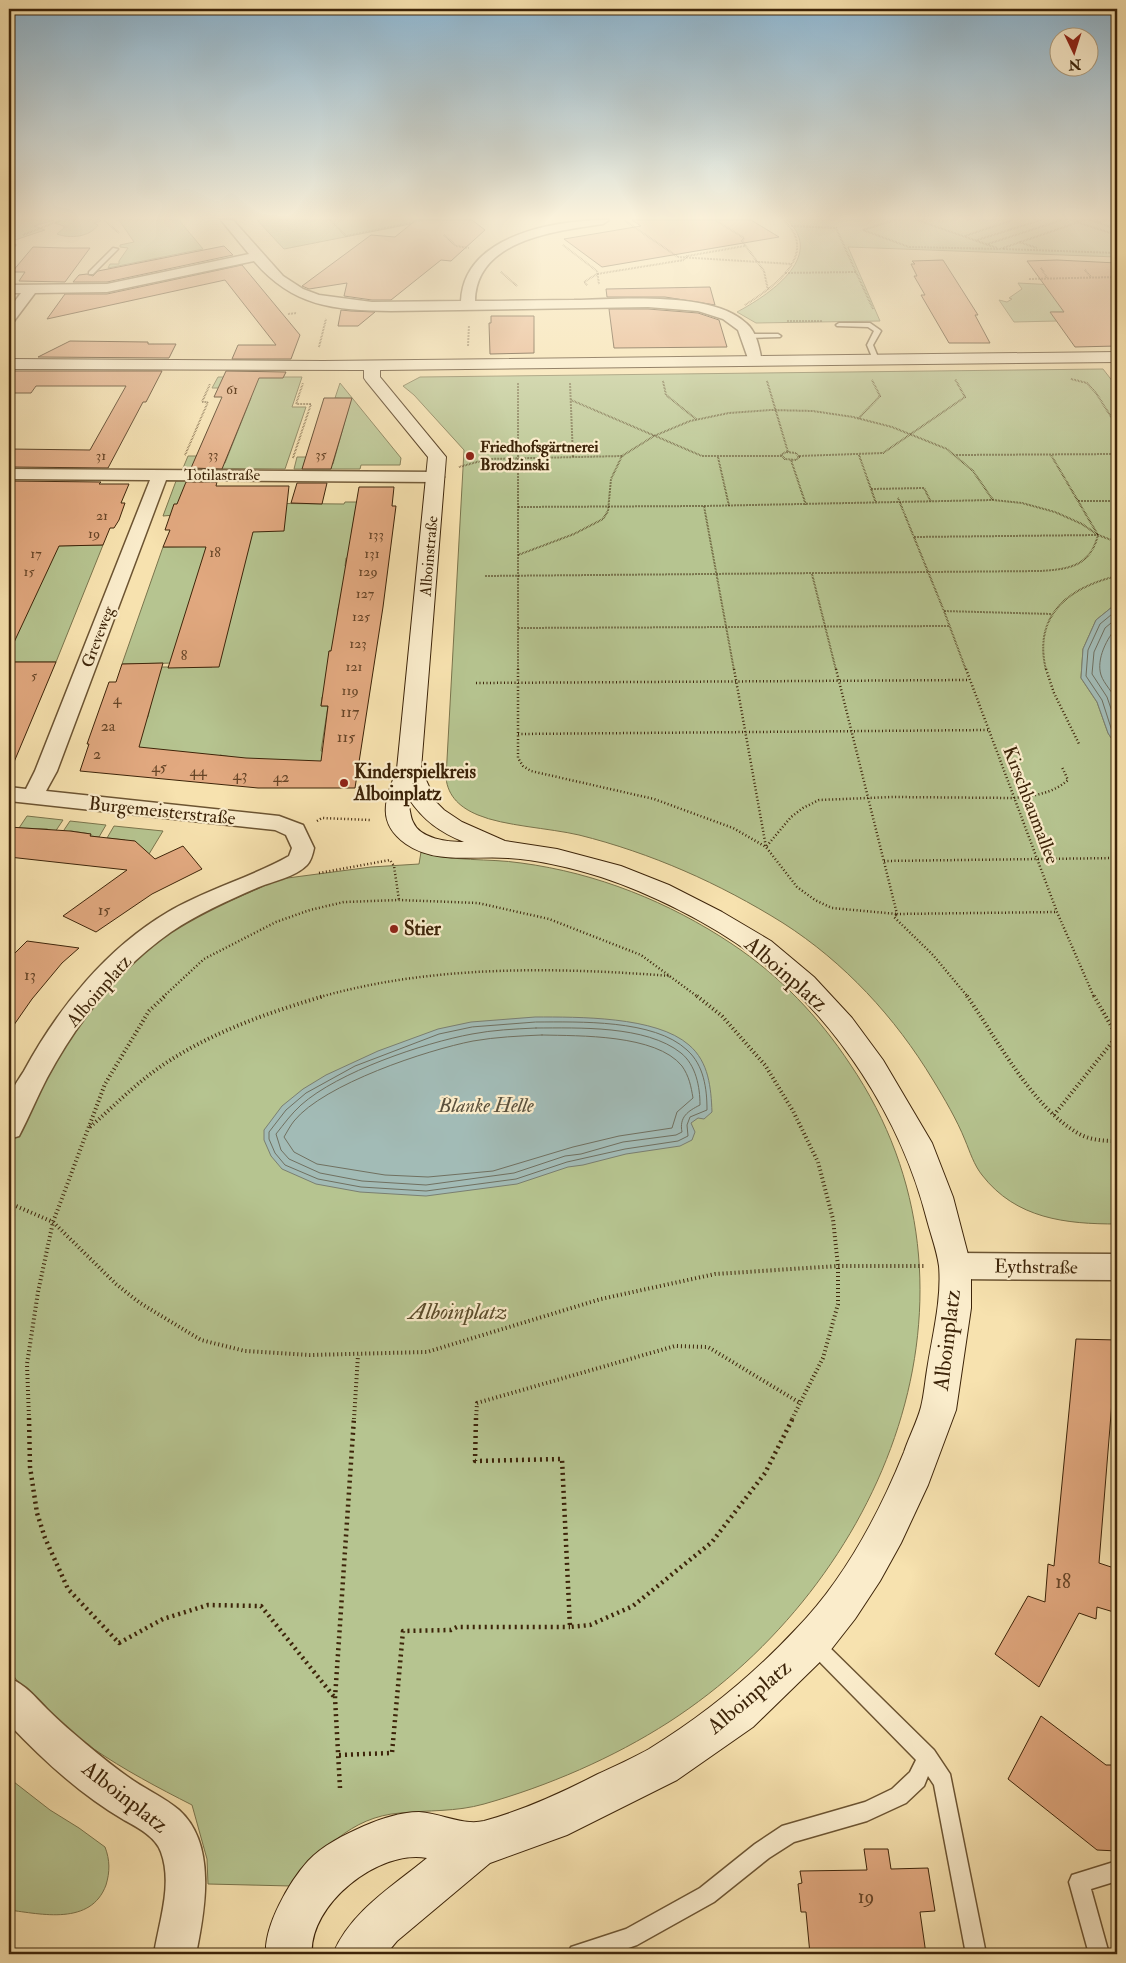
<svg xmlns="http://www.w3.org/2000/svg" width="1126" height="1963" font-family="'IM FELL Double Pica',serif">
<style>
.green{fill:#b6c490;stroke:#7a744c}
.water{fill:#a2bbb6;stroke:#7a7f71}
.lines{fill:none;stroke-linecap:round;stroke-linejoin:round}
.shore{stroke:#707060;stroke-width:1}
.building{fill:#e2a980;stroke:#3d2409}
.lane-casing{stroke:#6c5432;stroke-width:3}
.street-casing{stroke:#6c5432;stroke-width:3}
.secondary-casing{stroke:#3d2409;stroke-width:2}
.path-far3{stroke:#3d2409;stroke-width:2;stroke-dasharray:0.5 1;stroke-linecap:butt}
.path-far2{stroke:#3d2409;stroke-width:2.5;stroke-dasharray:1 2.5;stroke-linecap:butt}
.path-far1{stroke:#3d2409;stroke-width:4;stroke-dasharray:1 3;stroke-linecap:butt}
.path{stroke:#3d2409;stroke-width:4.5;stroke-dasharray:2 4;stroke-linecap:butt}
.lane{fill:#faeccb;fill-rule:evenodd}
.street{fill:#faeccb;fill-rule:evenodd}
.secondary{fill:#faeccb;fill-rule:evenodd}
.poi-dot{fill:#8f2418;stroke:#faeccb;stroke-width:2}
.labels{text-anchor:middle;dominant-baseline:central;stroke-width:4.5;stroke-linejoin:round;paint-order:stroke}
.far-number-label{font-size:14px;fill:#664527}
.far-poi-label{font-size:16px;font-weight:bold;fill:#3d2409;stroke:#faeccb;text-anchor:start}
.far-street-label{font-size:16px;fill:#3d2409;stroke:#faeccb}
.number-label{font-size:16px;fill:#664527}
.poi-label{font-size:19px;font-weight:bold;fill:#3d2409;stroke:#faeccb;text-anchor:start}
.street-label{font-size:19px;fill:#3d2409;stroke:#faeccb}
.near-number-label{font-size:19px;fill:#664527}
.water-label{font-size:20px;font-style:italic;fill:#5b513d;stroke:#faeccb}
.near-street-label{font-size:22px;fill:#3d2409;stroke:#faeccb}
.near-park-label{font-size:22px;font-style:italic;fill:#5b4c2b;stroke:#faeccb}
</style>
<rect width="100%" height="100%" fill="#f7e2af"/>
<filter id="stains"><feTurbulence type="fractalNoise" baseFrequency=".004" numOctaves="4"/><feColorMatrix values="0 0 0 0 .2 0 0 0 0 .09 0 0 0 0 .02 0 0 0 .5 -.17"/></filter>
<radialGradient id="worn" r=".72"><stop offset=".6" stop-color="#630" stop-opacity="0"/><stop offset="1" stop-color="#630" stop-opacity=".3"/></radialGradient>
<!-- green -->
<path class="green" d="M 9,220 L 54,220 L 34,226 L 45,230 L 9,242 Z
M 63,220 L 100,220 L 101,221 L 94,223 L 98,225 C 90,237 70,239 57,234 L 64,228 L 64,226 L 55,223 Z
M 119,220 L 179,220 L 203,249 L 108,268 L 110,264 L 119,264 L 119,261 L 128,248 L 120,247 L 120,245 L 134,242 Z
M 257,220 L 431,220 L 284,249 Z
M 787,220 L 1117,220 L 1117,257 L 848,247 L 880,321 L 756,323 L 737,312 C 767,296 827,257 787,220 Z
M 1117,278 L 1117,307 L 1082,307 L 1064,312 L 1051,312 L 1057,321 L 1014,322 L 999,300 L 1007,302 L 1012,299 L 1009,298 L 1022,289 L 1018,283 L 1055,285 L 1058,279 Z
M 1103,369 L 1117,387 L 1117,603 L 1096,620 L 1083,649 L 1081,678 L 1097,702 L 1108,733 L 1117,747 L 1117,1224 C 1066,1224 1016,1219 982,1175 C 974,1165 970,1152 965,1140 C 957,1120 944,1098 933,1080 C 895,1017 844,962 783,923 C 719,883 651,853 579,835 C 549,828 504,826 478,815 C 461,808 448,797 446,778 L 464,450 L 414,395 L 403,386 L 420,377 Z
M 218,377 L 302,377 L 292,407 L 306,407 L 285,469 L 183,468 L 188,456 L 197,456 L 194,463 L 225,463 L 251,398 L 219,388 L 212,388 Z
M 340,383 L 401,458 L 400,465 L 361,465 L 360,469 L 294,469 L 297,457 L 306,457 L 304,464 L 333,464 L 351,399 L 335,398 Z
M 176,481 L 204,481 L 202,487 L 175,515 L 163,516 Z
M 345,502 L 357,502 L 352,530 L 350,558 L 346,558 L 345,566 L 349,567 L 338,609 L 335,651 L 329,651 L 328,696 L 322,697 L 321,706 L 328,706 L 321,751 L 325,752 L 324,764 L 258,762 L 220,755 L 219,758 L 139,750 L 131,738 L 148,717 L 158,667 L 212,667 L 217,649 L 221,503 L 344,504 Z
M 103,545 L 56,662 L 9,662 L 9,644 L 54,546 Z
M 211,546 L 175,663 L 122,664 L 163,547 Z
M 27,816 L 63,820 L 55,832 L 47,829 L 19,828 Z
M 70,821 L 106,825 L 99,837 L 90,836 L 91,834 L 71,831 L 62,833 Z
M 114,826 L 163,831 L 146,859 L 144,850 L 134,841 L 127,842 L 125,840 L 107,838 Z
M 421,852 C 453,862 488,858 521,863 C 597,873 669,902 732,944 C 780,976 819,1017 850,1064 C 1005,1292 884,1583 669,1722 C 613,1758 548,1786 484,1804 C 456,1812 428,1810 400,1813 C 350,1817 322,1851 291,1886 L 208,1884 L 207,1859 L 192,1805 C 125,1771 54,1732 9,1670 L 9,1149 L 19,1126 L 81,1017 L 112,979 L 149,946 L 193,917 L 280,879 L 371,867 L 419,864 Z
M 14,1782 L 50,1810 L 79,1828 L 105,1847 C 110,1860 110,1872 106,1885 C 91,1926 41,1914 9,1910 L 9,1788 Z"/>
<!-- water -->
<path class="water" d="M 1117,603 L 1117,747 L 1108,733 L 1097,702 L 1081,678 L 1083,649 L 1096,620 Z
M 535,1017 C 578,1017 656,1016 689,1045 C 709,1062 711,1088 712,1112 L 704,1119 L 698,1118 L 691,1123 L 695,1132 L 692,1140 L 680,1146 L 626,1154 L 583,1165 L 568,1167 L 517,1184 L 426,1196 L 360,1192 L 316,1184 L 282,1169 L 271,1156 L 264,1140 L 264,1130 L 282,1106 L 303,1089 L 326,1075 L 378,1051 L 438,1029 L 471,1022 Z"/>
<g class="lines">
<!-- shore -->
<path class="shore" d="M 1117,610 L 1100,624 L 1088,650 L 1086,676 L 1102,700 L 1112,731 L 1117,738
M 1117,618 L 1105,628 L 1094,652 L 1092,674 L 1107,697 L 1117,726
M 1117,627 C 1107,638 1096,659 1101,675 C 1104,684 1113,692 1117,702
M 536,1022 C 579,1022 654,1019 687,1050 C 704,1065 707,1089 707,1110 L 690,1117 L 687,1125 L 688,1136 L 678,1141 L 625,1149 L 567,1162 L 516,1179 L 426,1191 L 361,1187 L 318,1179 L 285,1165 L 275,1153 L 269,1139 L 269,1132 L 286,1110 L 306,1093 L 355,1066 L 439,1034 L 472,1027 Z
M 536,1028 C 578,1028 646,1025 681,1053 C 696,1065 700,1087 700,1105 C 688,1111 679,1117 682,1132 L 676,1135 L 623,1142 L 581,1154 L 565,1156 L 514,1173 L 426,1185 L 362,1181 L 320,1173 L 289,1159 L 281,1150 L 276,1134 C 284,1124 291,1114 301,1105 C 338,1072 423,1043 472,1034 C 493,1030 514,1029 536,1028 Z
M 542,1035 C 579,1036 656,1034 682,1066 C 689,1076 691,1086 693,1098 L 677,1112 L 672,1128 L 619,1136 L 573,1147 L 493,1171 L 428,1177 L 385,1175 L 317,1164 L 294,1152 L 284,1137 C 287,1132 290,1126 294,1121 C 324,1084 427,1050 473,1041 C 496,1037 519,1036 542,1035 Z"/>
</g>
<!-- building -->
<path class="building" d="M 416,220 L 472,220 L 485,230 L 451,261 L 441,260 L 391,300 L 372,300 L 344,296 L 347,283 L 309,289 L 302,286 L 371,235 L 395,237 Z
M 632,220 L 751,220 L 779,237 L 602,267 L 564,239 L 641,226 Z
M 224,246 L 233,255 L 107,282 L 73,282 L 79,275 L 87,274 L 93,276 L 98,271 Z
M 33,247 L 64,248 L 90,248 L 65,282 L 19,281 L 25,272 L 12,272 Z
M 943,260 L 978,315 L 975,315 L 990,343 L 949,343 L 921,295 L 925,295 L 914,276 L 917,276 L 911,264 L 915,264 L 912,261 Z
M 1057,260 L 1117,263 L 1117,346 L 1075,347 L 1050,312 L 1064,312 L 1027,261 Z
M 242,265 L 300,335 L 291,359 L 232,359 L 238,345 L 276,345 L 225,280 L 47,319 L 65,294 L 107,294 Z
M 710,287 L 715,305 L 665,297 L 607,297 L 606,289 Z
M 609,309 L 648,309 L 698,313 L 719,320 L 727,347 L 614,348 Z
M 341,310 L 351,311 L 375,312 L 358,326 L 338,326 Z
M 491,316 L 534,316 L 534,353 L 490,354 L 489,323 L 491,323 Z
M 70,341 L 148,342 L 148,344 L 176,344 L 169,358 L 38,357 Z
M 12,371 L 162,371 L 146,402 L 143,402 L 108,468 L 9,467 L 9,449 L 90,450 L 126,386 L 36,386 L 31,393 L 9,393 L 9,373 Z
M 226,371 L 286,372 L 283,378 L 259,378 L 222,469 L 191,468 L 222,397 L 214,397 Z
M 324,398 L 352,398 L 331,469 L 302,469 Z
M 9,481 L 101,482 L 99,484 L 129,484 L 121,503 L 125,503 L 119,520 L 114,528 L 110,528 L 103,545 L 59,546 L 9,653 Z
M 186,482 L 217,482 L 216,486 L 289,486 L 284,531 L 253,532 L 219,667 L 168,668 L 206,547 L 163,547 L 170,530 L 165,530 L 174,504 L 177,504 Z
M 297,483 L 327,483 L 322,504 L 291,503 Z
M 359,487 L 394,487 L 392,506 L 396,506 L 383,607 L 355,788 L 258,788 L 80,771 L 89,744 L 87,744 L 109,682 L 116,682 L 122,664 L 163,663 L 139,747 L 246,758 L 321,761 L 328,706 L 321,706 L 329,651 L 331,651 Z
M 9,662 L 56,662 L 9,774 Z
M 9,827 L 70,831 L 91,834 L 90,836 L 135,841 L 155,859 L 183,846 L 202,869 L 152,894 L 96,932 L 63,916 L 127,870 L 9,857 Z
M 27,941 L 79,948 L 62,963 L 32,999 L 9,1032 L 9,959 Z
M 1076,1339 L 1117,1340 L 1117,1377 L 1114,1377 L 1099,1563 L 1117,1569 L 1117,1613 L 1097,1607 L 1096,1619 L 1079,1613 L 1039,1687 L 995,1654 L 1028,1596 L 1045,1602 L 1048,1564 L 1054,1566 Z
M 1041,1716 L 1106,1765 L 1117,1765 L 1117,1851 L 1097,1850 L 1008,1779 Z
M 864,1849 L 888,1849 L 891,1869 L 928,1868 L 935,1911 L 920,1912 L 926,1954 L 810,1954 L 806,1912 L 801,1912 L 798,1884 L 802,1883 L 800,1871 L 867,1870 Z"/>
<g class="lines">
<defs>
<path id="lane" d="M 10,244 L 15,245 L 9,251 Z
M 113,248 L 118,249 L 93,274 L 89,274 L 89,272 Z
M 839,323 L 870,323 L 880,330 L 881,331 L 873,345 L 880,362 L 874,362 L 867,345 L 874,331 L 868,327 L 837,326 L 836,325 Z
M 778,334 L 781,336 L 780,337 L 748,338 L 745,336 L 748,334 Z
M 814,1635 L 820,1638 L 934,1750 L 950,1774 L 986,1954 L 966,1954 L 934,1785 L 928,1776 L 924,1786 L 906,1803 L 867,1821 L 794,1842 L 769,1858 L 714,1902 L 637,1945 L 611,1954 L 568,1954 L 571,1947 L 626,1929 L 700,1888 L 755,1844 L 782,1826 L 865,1802 L 892,1789 L 910,1772 L 916,1760 L 808,1650 L 805,1644 L 808,1638 Z
M 1117,1861 L 1117,1881 L 1091,1889 L 1109,1954 L 1089,1954 L 1069,1882 L 1072,1875 Z"/>
<path id="street" d="M 221,220 L 233,220 L 283,276 L 303,289 L 319,295 L 372,302 L 461,301 C 464,234 557,220 609,220 L 603,224 C 557,231 476,239 475,301 C 508,301 541,300 574,300 C 619,299 713,291 746,323 C 757,332 759,348 762,361 L 760,364 L 750,364 L 738,330 L 723,319 L 698,311 L 648,307 L 391,311 C 334,310 293,307 254,261 L 107,292 L 35,293 L 14,321 L 9,322 L 9,309 L 21,293 L 9,293 L 9,285 L 107,284 L 249,254 Z
M 9,469 L 436,472 L 442,474 L 444,477 L 442,480 L 436,482 L 166,480 L 57,771 L 46,791 L 279,816 L 303,825 L 314,848 C 313,853 311,861 307,865 C 295,877 274,881 259,887 C 229,900 198,914 171,932 C 119,968 77,1022 47,1078 C 37,1097 29,1117 19,1136 L 9,1139 C 8,1127 7,1113 9,1101 C 10,1091 19,1079 24,1071 C 58,1008 107,948 168,912 C 207,889 250,878 289,856 L 292,848 L 286,835 L 275,830 L 9,801 L 9,787 L 26,789 L 35,771 L 150,480 L 9,479 Z
M 955,1253 L 1117,1254 L 1117,1280 L 955,1279 L 944,1275 L 940,1266 L 944,1257 Z
M 9,1678 C 26,1685 34,1696 47,1709 C 59,1721 73,1733 86,1744 C 102,1757 117,1770 134,1781 C 149,1791 165,1798 179,1810 C 217,1844 205,1910 196,1954 L 154,1954 C 159,1922 173,1884 161,1852 C 156,1837 137,1827 124,1820 C 81,1795 43,1760 9,1724 Z"/>
<path id="secondary" d="M 1117,352 L 1117,362 L 380,370 L 380,377 L 446,457 L 421,769 L 436,802 L 444,810 L 462,822 L 505,841 L 557,849 L 621,866 L 669,885 L 722,912 L 771,941 L 814,977 L 852,1018 L 883,1060 L 932,1143 L 953,1197 L 971,1266 L 971,1308 L 956,1410 L 928,1485 L 901,1543 L 880,1581 L 855,1619 L 826,1656 L 753,1727 L 677,1780 L 567,1835 L 490,1863 L 397,1941 L 386,1954 L 333,1954 C 350,1912 393,1886 427,1858 C 378,1849 309,1905 312,1954 L 266,1954 C 264,1926 289,1882 308,1861 C 323,1845 344,1835 364,1826 C 380,1819 401,1812 419,1812 C 440,1813 463,1826 484,1821 C 524,1810 561,1793 598,1774 C 615,1766 633,1758 649,1749 C 703,1716 753,1675 796,1629 C 843,1581 879,1514 904,1452 C 909,1437 917,1422 921,1407 C 924,1395 925,1382 927,1370 C 932,1337 942,1300 939,1266 C 937,1251 931,1235 927,1220 C 902,1120 836,1017 753,955 C 712,924 650,893 601,877 C 572,868 540,860 508,858 C 476,855 436,865 406,844 C 375,822 386,798 397,769 L 428,457 L 366,381 L 364,378 L 364,370 L 9,369 L 9,359 L 323,361 ZM 409,799 C 424,821 440,832 464,842 C 448,842 420,839 413,822 C 410,816 410,808 408,802 Z"/>
</defs>
<!-- lane casing -->
<use href="#lane" class="lane-casing"/>
<!-- street casing -->
<use href="#street" class="street-casing"/>
<!-- secondary casing -->
<use href="#secondary" class="secondary-casing"/>
<!-- path-far3 -->
<path class="path-far3" d="M 104,220 L 119,233
M 330,220 L 346,236 L 424,220
M 624,220 L 678,257 L 792,264
M 715,220 L 744,238 L 742,241 L 764,271 L 768,290
M 895,220 L 863,230 L 909,247 L 1000,249 L 1085,220
M 917,220 L 997,248
M 1070,220 L 1117,235
M 1090,220 L 1117,229
M 1099,222 L 1107,220
M 791,226 L 836,228 L 856,272
M 23,235 L 61,220
M 444,235 L 456,246 L 469,248
M 965,236 L 1013,220
M 977,240 L 1041,220
M 1019,242 L 1037,248
M 988,244 L 1062,220
M 563,245 L 597,271 L 599,284
M 1003,249 L 1117,253
M 1041,268 L 1047,278
M 1085,270 L 1091,277
M 501,272 L 517,286
M 785,273 L 856,272 L 873,309
M 1029,279 L 1117,277
M 587,285 L 584,282 L 597,274 L 684,260 L 687,256 L 745,246
M 745,305 C 767,291 809,264 794,233 C 791,228 787,224 784,220
M 288,314 L 297,313
M 787,321 L 823,321
M 468,346 L 469,325
M 319,347 L 326,319
M 1071,379 L 1087,383 L 1096,393 L 1117,426
M 663,381 L 666,395 L 696,419
M 767,381 L 788,452
M 518,383 L 518,670
M 570,383 L 573,457
M 571,400 L 702,456 L 781,456
M 859,418 L 880,396 L 872,380
M 786,452 L 796,453 L 799,457 L 796,460 L 785,459 L 781,455 Z
M 185,455 L 208,402 L 202,402 L 210,384
M 859,455 L 876,503
M 956,455 L 1117,454
M 799,456 L 883,453 L 965,397 L 955,379
M 718,457 L 729,506
M 293,458 L 311,404 L 296,404 L 303,383
M 791,460 L 806,505
M 459,467 L 488,459 L 622,456 L 654,436 L 690,421 L 729,413 L 771,410 L 813,411 L 853,417 L 892,427 L 947,449 L 973,471 L 993,500 L 1022,503 L 1055,512 L 1082,524 L 1098,535 L 1117,542
M 871,489 L 924,488 L 931,502
M 898,498 L 944,611
M 1078,501 L 1117,501
M 704,506 L 734,670
M 518,507 L 704,506 L 993,500
M 914,537 L 1098,535
M 518,555 L 574,534 L 603,519 L 608,511 L 611,479 L 622,456
M 812,574 L 836,670
M 485,576 L 1041,571 C 1070,569 1090,566 1098,535 L 1051,455
M 518,628 L 949,626
M 966,670 L 944,611 L 1051,614
M 1046,670 C 1033,616 1067,588 1117,576"/>
<!-- path-far2 -->
<path class="path-far2" d="M 518,669 L 518,758 L 523,766 L 531,771 L 654,799 L 733,828 L 766,847 L 797,887 L 815,900 L 832,908 L 897,914 L 894,917 L 933,955 L 968,997
M 734,669 L 766,847 L 791,817 L 803,808 L 819,800 L 892,797 L 1013,798 C 1033,796 1052,794 1068,780 L 1062,767
M 836,669 L 897,914 L 1057,912
M 966,669 L 1057,912 L 1094,997
M 1046,669 L 1054,693 L 1079,744
M 476,683 L 969,680
M 518,734 L 988,730
M 317,821 L 322,818 L 370,820
M 884,861 L 1117,858
M 319,873 L 390,860 L 394,866 L 399,900
M 163,997 L 204,959 L 276,922 L 310,910 L 344,902 L 399,900 L 478,903 L 549,919 L 641,955 L 698,997
M 320,997 C 432,965 555,967 670,976"/>
<!-- path-far1 -->
<path class="path-far1" d="M 697,996 L 722,1016 L 765,1065 L 793,1111 L 818,1162 L 833,1219 L 838,1266 L 838,1304 L 823,1358 L 800,1403
M 967,996 C 997,1039 1032,1106 1076,1132 C 1088,1140 1103,1141 1117,1141
M 1094,996 L 1117,1036
M 1054,1115 L 1117,1036
M 90,1127 C 113,1107 134,1085 160,1067 C 209,1033 267,1013 324,996
M 9,1203 L 53,1222 L 116,1284 L 140,1303 L 201,1340 L 245,1351 L 310,1355 L 427,1352 L 601,1299 L 715,1274 L 838,1266 L 925,1266
M 29,1419 L 27,1364 L 38,1292 L 53,1222 L 105,1084 L 149,1011 L 165,996
M 354,1419 L 358,1355
M 476,1419 L 477,1403 L 675,1346 L 708,1347 L 800,1403
M 792,1419 L 800,1403"/>
<!-- path -->
<path class="path" d="M 29,1418 L 30,1467 L 37,1513 L 45,1538 L 68,1589 L 119,1643 L 163,1619 L 208,1605 L 261,1606 L 335,1698
M 476,1418 L 475,1461 L 562,1459 L 570,1627 L 590,1625 L 633,1606 L 712,1542 L 765,1473 L 793,1418
M 339,1755 L 392,1753 L 403,1631 L 451,1630 L 457,1627 L 570,1627
M 340,1788 L 335,1698 L 354,1418"/>
<!-- lane -->
<use href="#lane" class="lane"/>
<!-- street -->
<use href="#street" class="street"/>
<!-- secondary -->
<use href="#secondary" class="secondary"/>
</g>
<!-- sky -->
<linearGradient id="sky" x2="0" y2="1"><stop stop-color="#8cb7d4"/><stop offset="0.44" stop-color="#fbf2db"/><stop offset="1" stop-color="#fbf2db" stop-opacity="0"/></linearGradient>
<rect width="1126" height="495" fill="url(#sky)"/>
<!-- markers -->
<g class="poi-dot">
<circle cx="470" cy="456" r="5"/>
<circle cx="344" cy="783" r="5"/>
<circle cx="394" cy="929" r="5"/>
</g>
<g class="labels">
<!-- far-number labels -->
<g class="far-number-label">
<text x="232" y="389">61</text>
<text x="213" y="454">33</text>
<text x="321" y="454">35</text>
<text x="101" y="455">31</text>
<text x="102" y="515">21</text>
<text x="94" y="533">19</text>
<text x="376" y="534">133</text>
<text x="215" y="552">18</text>
<text x="36" y="553">17</text>
<text x="372" y="553">131</text>
<text x="29" y="571">15</text>
<text x="368" y="571">129</text>
<text x="365" y="593">127</text>
<text x="361" y="616">125</text>
<text x="358" y="643">123</text>
<text x="184" y="655">8</text>
<text x="354" y="666">121</text>
<text x="34" y="675">5</text>
<text x="350" y="690">119</text>
</g>
<!-- far-poi labels -->
<g class="far-poi-label">
<text x="480" y="447">Friedhofsgärtnerei<tspan x="480" dy="18">Brodzinski</tspan></text>
</g>
<!-- far-street labels -->
<g class="far-street-label">
<text x="222" y="475">Totilastraße</text>
<text transform="translate(429 556) rotate(-85)">Alboinstraße</text>
<text transform="translate(98 637) rotate(-69)">Greveweg</text>
</g>
<!-- number labels -->
<g class="number-label">
<text x="117" y="699">4</text>
<text x="350" y="712">117</text>
<text x="108" y="726">2a</text>
<text x="346" y="737">115</text>
<text x="97" y="754">2</text>
<text x="159" y="767">45</text>
<text x="198" y="771">44</text>
<text x="240" y="775">43</text>
<text x="281" y="777">42</text>
<text x="104" y="910">15</text>
<text x="30" y="975">13</text>
</g>
<!-- poi labels -->
<g class="poi-label">
<text x="354" y="772">Kinderspielkreis<tspan x="354" dy="22">Alboinplatz</tspan></text>
<text x="404" y="929">Stier</text>
</g>
<!-- street labels -->
<g class="street-label">
<text transform="translate(1031 805) rotate(69)">Kirschbaumallee</text>
<text transform="translate(162 811) rotate(6)">Burgemeisterstraße</text>
<text transform="translate(99 991) rotate(-49)">Alboinplatz</text>
<text transform="translate(1036 1267) rotate(1)">Eythstraße</text>
</g>
<!-- near-number labels -->
<g class="near-number-label">
<text x="1063" y="1582">18</text>
<text x="866" y="1897">19</text>
</g>
<!-- water labels -->
<g class="water-label">
<text x="486" y="1105">Blanke Helle</text>
</g>
<!-- near-street labels -->
<g class="near-street-label">
<text transform="translate(786 974) rotate(41)">Alboinplatz</text>
<text transform="translate(947 1340) rotate(-83)">Alboinplatz</text>
<text transform="translate(749 1697) rotate(-40)">Alboinplatz</text>
<text transform="translate(125 1797) rotate(38)">Alboinplatz</text>
</g>
<!-- near-park labels -->
<g class="near-park-label">
<text x="458" y="1312">Alboinplatz</text>
</g>
</g>
<!-- margin -->
<rect width="1126" height="1963" fill="none" stroke="#f7e2af" stroke-width="30"/>
<rect x="10" y="10" width="1106" height="1943" fill="none" stroke="#3d2409" stroke-width="2.5"/>
<rect x="15" y="15" width="1096" height="1933" fill="none" stroke="#3d2409"/>
<!-- north arrow -->
<g transform="translate(1074 52) rotate(176)"><circle r="24" fill="#faeccb" stroke="#ae9c7d"/>
<path d="M0-4L9 19L0 12L-9 19Z" fill="#8f2418"/>
<text y="-8" font-size="14" font-weight="bold" text-anchor="middle" fill="#3d2409">N</text>
</g>
<rect width="100%" height="100%" filter="url(#stains)"/>
<rect width="100%" height="100%" fill="url(#worn)"/>
</svg>
